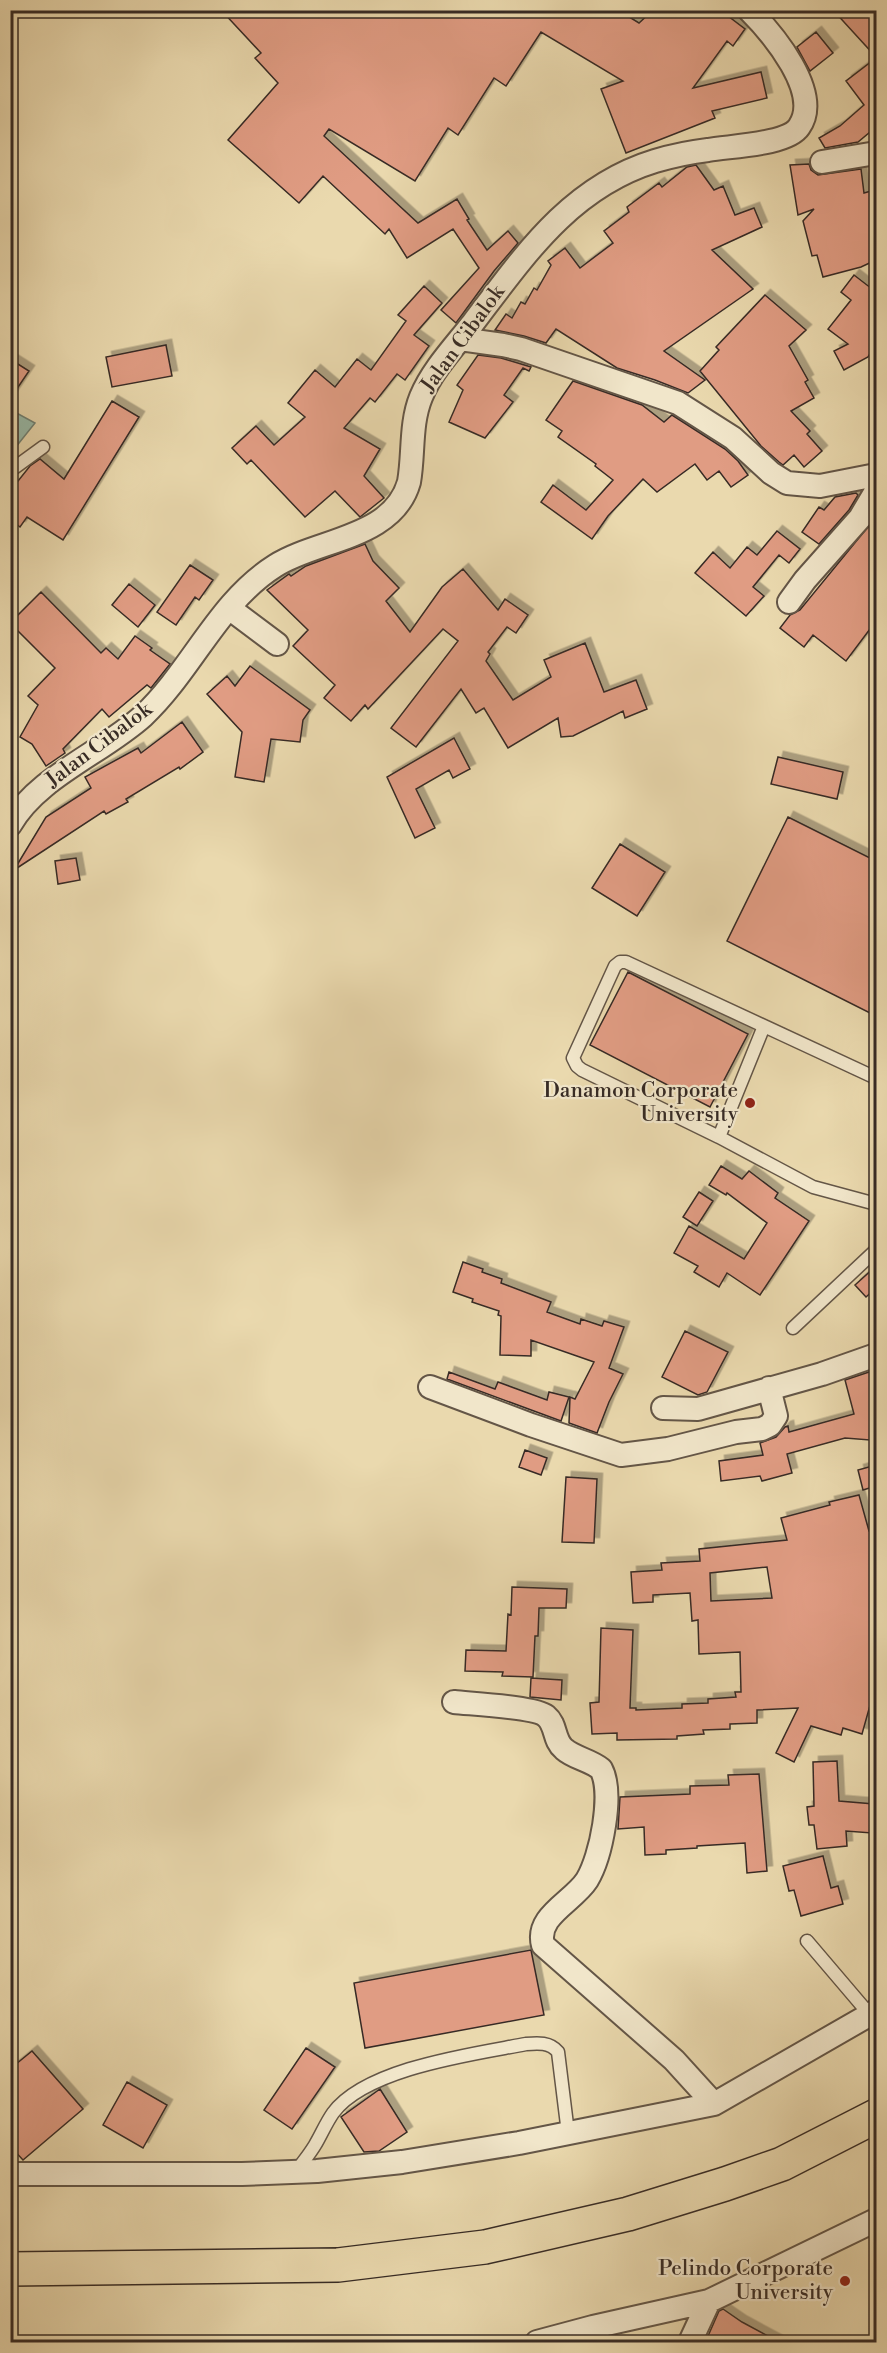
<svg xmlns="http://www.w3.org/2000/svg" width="887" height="2353" font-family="'Libre Bodoni',serif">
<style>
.water{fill:#98baa8;stroke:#718174;stroke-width:1.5}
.building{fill:#e09c83;stroke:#372b25;stroke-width:1.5;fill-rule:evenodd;filter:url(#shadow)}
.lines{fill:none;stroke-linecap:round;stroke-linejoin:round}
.lane-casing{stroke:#645647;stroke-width:15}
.street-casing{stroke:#645647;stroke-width:26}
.highway-casing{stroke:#372b25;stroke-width:36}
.lane{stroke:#f1e6ca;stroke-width:12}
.street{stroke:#f1e6ca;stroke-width:22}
.highway{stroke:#ead9ae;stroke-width:33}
.poi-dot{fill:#8f2418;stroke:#f1e6ca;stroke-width:2}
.labels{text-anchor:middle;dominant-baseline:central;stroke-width:4.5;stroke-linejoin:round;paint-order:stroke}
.street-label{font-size:21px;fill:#372b25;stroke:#f1e6ca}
.poi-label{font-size:21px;fill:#372b25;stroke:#f1e6ca;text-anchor:end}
</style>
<defs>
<filter id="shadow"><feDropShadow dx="5.5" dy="-5.5" stdDeviation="0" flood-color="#0004"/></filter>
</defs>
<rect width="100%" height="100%" fill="#ead9ae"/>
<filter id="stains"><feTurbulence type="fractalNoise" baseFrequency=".00333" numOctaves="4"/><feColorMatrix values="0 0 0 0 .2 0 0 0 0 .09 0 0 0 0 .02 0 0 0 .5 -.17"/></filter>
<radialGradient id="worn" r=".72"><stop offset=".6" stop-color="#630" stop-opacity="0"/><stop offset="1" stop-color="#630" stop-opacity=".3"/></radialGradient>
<!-- water -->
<path class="water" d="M 11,410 L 35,423 L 11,453 Z"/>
<!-- building -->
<path class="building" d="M 221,10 L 618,10 L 639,23 L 653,10 L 720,10 L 745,29 L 733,46 L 727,41 L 693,88 L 761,72 L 767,98 L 712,111 L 715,118 L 626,153 L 601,89 L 623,81 L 541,32 L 506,86 L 494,78 L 458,135 L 448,128 L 415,181 L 329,129 L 324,136 L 418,223 L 457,199 L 469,219 L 467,220 L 487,250 L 508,231 L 518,243 L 494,271 L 456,323 L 441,310 L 479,268 L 453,229 L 407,258 L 389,229 L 385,234 L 323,176 L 299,203 L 228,140 L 278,83 L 255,58 L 261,53 Z
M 833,10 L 872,10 L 876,15 L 876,57 Z
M 816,32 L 833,53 L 810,71 L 797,47 Z
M 876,58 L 876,127 L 858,142 L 825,148 L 819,138 L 840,126 L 864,105 L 846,81 Z
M 809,164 L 811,170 L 818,175 L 861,169 L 864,193 L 871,191 L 876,211 L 876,260 L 861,267 L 823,277 L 817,255 L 812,256 L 803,221 L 814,209 L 798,215 L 790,165 Z
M 696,165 L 714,190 L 723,186 L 735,215 L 754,208 L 762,227 L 712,250 L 753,289 L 664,351 L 705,380 L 688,393 L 655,380 L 617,368 L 556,329 L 546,343 L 524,336 L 495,330 L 506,314 L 512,318 L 521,302 L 525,304 L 534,288 L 537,290 L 551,265 L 548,261 L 565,248 L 580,268 L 613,243 L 604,231 L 629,212 L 627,207 L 659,183 L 662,187 L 687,167 Z
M 854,275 L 876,292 L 876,344 L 868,357 L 844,370 L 834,351 L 848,344 L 828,329 L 851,300 L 841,292 Z
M 424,286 L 442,303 L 414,335 L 429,346 L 405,380 L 397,374 L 375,402 L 370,398 L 344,428 L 380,449 L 364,476 L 384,498 L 360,517 L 335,491 L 305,517 L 251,460 L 247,464 L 232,448 L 256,426 L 274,445 L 305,417 L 288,403 L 315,370 L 335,387 L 357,359 L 371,370 L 406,321 L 398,315 Z
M 765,295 L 806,330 L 789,346 L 808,380 L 805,382 L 814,398 L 791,411 L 810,431 L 807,434 L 822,451 L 804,467 L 794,455 L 783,465 L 779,462 L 761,446 L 700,371 L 719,350 L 716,347 Z
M 166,345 L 172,376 L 112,387 L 106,357 Z
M 478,355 L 501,358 L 531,367 L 529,371 L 523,368 L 504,395 L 513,402 L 485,438 L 449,422 L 463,390 L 457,385 Z
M 10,359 L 29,371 L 10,399 Z
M 573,381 L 642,405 L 664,422 L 672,415 L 725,449 L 738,461 L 748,475 L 731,487 L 719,471 L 707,480 L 695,464 L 657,492 L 643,479 L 608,516 L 592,539 L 541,502 L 553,485 L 586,510 L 613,480 L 595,466 L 596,464 L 558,437 L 562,431 L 546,420 Z
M 112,401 L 139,417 L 63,540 L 27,517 L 20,527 L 10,519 L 10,491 L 30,466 L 40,459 L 64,479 Z
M 856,493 L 858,495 L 849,510 L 819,544 L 802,532 L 819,507 L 824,510 L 835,497 Z
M 876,517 L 876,621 L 846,661 L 813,635 L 804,647 L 780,628 L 790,615 L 800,610 Z
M 777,531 L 800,549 L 789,563 L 779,555 L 753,587 L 764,596 L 746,616 L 695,573 L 713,552 L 730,568 L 747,547 L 757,555 Z
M 365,544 L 373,561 L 399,588 L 386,601 L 410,632 L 442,587 L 463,569 L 498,610 L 505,599 L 528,615 L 516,633 L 507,627 L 488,652 L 490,654 L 486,661 L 513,700 L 551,677 L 544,660 L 585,643 L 604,692 L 636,680 L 647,709 L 625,718 L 623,711 L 573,736 L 561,737 L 558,718 L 508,748 L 484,708 L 476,713 L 461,689 L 416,747 L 391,728 L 458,641 L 443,629 L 368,709 L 365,705 L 351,721 L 324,698 L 335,685 L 293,646 L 308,630 L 267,590 L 289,574 L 291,576 L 306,566 Z
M 190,565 L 213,580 L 199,600 L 195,597 L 176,625 L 157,612 Z
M 129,584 L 155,605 L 138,627 L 112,605 Z
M 41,592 L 101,653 L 106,648 L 118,659 L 135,636 L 152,648 L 150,650 L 170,664 L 151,688 L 147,685 L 109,717 L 102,709 L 63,749 L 65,753 L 46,766 L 32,744 L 20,737 L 38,705 L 28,696 L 55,668 L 10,623 Z
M 250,666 L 310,710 L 303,720 L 300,742 L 271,739 L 264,782 L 235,777 L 242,732 L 207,694 L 227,676 L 235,686 Z
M 182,722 L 203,752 L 180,769 L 179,767 L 126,799 L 128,802 L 106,814 L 104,811 L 14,870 L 46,817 L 91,788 L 85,777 L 138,748 L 141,753 Z
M 454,738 L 470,769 L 453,778 L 449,770 L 416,789 L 435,828 L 415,838 L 387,777 Z
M 778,757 L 843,772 L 837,799 L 771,784 Z
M 788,817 L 876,861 L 876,1016 L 727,941 Z
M 620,844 L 665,872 L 637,916 L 592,888 Z
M 76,858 L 80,880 L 58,884 L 55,861 Z
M 628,972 L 748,1034 L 710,1107 L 590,1045 Z
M 721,1166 L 742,1179 L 749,1171 L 778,1193 L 775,1198 L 809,1221 L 760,1295 L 727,1273 L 719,1287 L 694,1272 L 698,1266 L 674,1253 L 689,1226 L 744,1259 L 767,1223 L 727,1193 L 726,1195 L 709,1185 Z
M 699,1192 L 713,1201 L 697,1226 L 683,1217 Z
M 463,1262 L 483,1269 L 482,1272 L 502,1279 L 501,1283 L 551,1302 L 547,1312 L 580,1324 L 581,1319 L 602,1326 L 604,1321 L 624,1327 L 609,1368 L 623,1374 L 609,1402 L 597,1433 L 569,1423 L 570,1397 L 575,1399 L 594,1362 L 531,1340 L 531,1356 L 500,1355 L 501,1316 L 498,1315 L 499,1311 L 472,1302 L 473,1299 L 453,1292 Z
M 876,1266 L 876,1288 L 866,1297 L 855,1285 Z
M 685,1331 L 728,1352 L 707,1392 L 698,1395 L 662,1377 Z
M 875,1370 L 876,1388 L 870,1440 L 845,1438 L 787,1454 L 792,1473 L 762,1481 L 760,1476 L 721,1481 L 719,1461 L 763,1455 L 760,1443 L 776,1437 L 785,1427 L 788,1426 L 789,1432 L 854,1414 L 845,1380 Z
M 449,1372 L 495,1389 L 498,1382 L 547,1400 L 549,1392 L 569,1397 L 561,1421 L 447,1379 Z
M 525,1450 L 547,1458 L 541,1475 L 519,1467 Z
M 876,1465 L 876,1486 L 863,1490 L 858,1470 Z
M 566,1477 L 597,1479 L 594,1543 L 562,1542 Z
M 859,1495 L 869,1531 L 876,1532 L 876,1684 L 862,1734 L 843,1728 L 841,1735 L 811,1726 L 794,1762 L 776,1753 L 798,1708 L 757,1710 L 757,1723 L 730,1724 L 730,1729 L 703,1730 L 704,1734 L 677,1736 L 677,1739 L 617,1740 L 617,1733 L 592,1734 L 590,1703 L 599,1702 L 601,1628 L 633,1630 L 630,1708 L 636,1708 L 636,1710 L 682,1708 L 682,1704 L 708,1703 L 708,1699 L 736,1697 L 735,1692 L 741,1692 L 740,1652 L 699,1654 L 698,1620 L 692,1621 L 690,1593 L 653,1595 L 653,1602 L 633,1603 L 631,1572 L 662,1570 L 661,1563 L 700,1561 L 699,1549 L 787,1540 L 781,1518 L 830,1505 L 829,1502 ZM 767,1567 L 772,1598 L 711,1601 L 710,1573 Z
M 512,1587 L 567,1589 L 566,1608 L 539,1608 L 538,1636 L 535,1636 L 533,1677 L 502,1676 L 503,1672 L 465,1671 L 466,1650 L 506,1651 L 508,1614 L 511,1615 Z
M 531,1678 L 562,1680 L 561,1700 L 530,1697 Z
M 837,1761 L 839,1801 L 874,1804 L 872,1833 L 846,1831 L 847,1846 L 817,1849 L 814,1825 L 809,1825 L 807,1807 L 814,1806 L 813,1762 Z
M 759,1774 L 767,1871 L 747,1873 L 745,1843 L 697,1846 L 697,1848 L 666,1850 L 666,1854 L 645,1855 L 644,1827 L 618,1829 L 620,1797 L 690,1794 L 690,1786 L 729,1785 L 728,1775 Z
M 823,1856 L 831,1888 L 838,1886 L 843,1904 L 801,1916 L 794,1890 L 789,1891 L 783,1866 Z
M 531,1950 L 544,2015 L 365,2048 L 354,1983 Z
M 306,2048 L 335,2067 L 292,2129 L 264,2110 Z
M 32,2051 L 83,2109 L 23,2160 L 10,2146 L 10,2069 Z
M 127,2082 L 167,2105 L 143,2148 L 103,2125 Z
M 380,2089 L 407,2132 L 379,2151 L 364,2152 L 341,2117 Z
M 723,2309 L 742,2322 L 781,2343 L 705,2343 L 719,2311 Z"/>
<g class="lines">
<defs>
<path id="lane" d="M 10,471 L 43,447
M 876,1078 L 626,962 L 620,962 L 615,966 L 573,1058 L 577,1066 L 582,1070 L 719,1137 L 813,1187 L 876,1204
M 719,1137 L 764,1026
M 793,1328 L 876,1250
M 807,1941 L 870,2015
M 296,2172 C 302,2163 309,2155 315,2145 C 321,2135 326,2123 333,2113 C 366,2068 474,2054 526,2044 C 538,2043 550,2042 558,2052 L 568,2133
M 593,2327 L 593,2342"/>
<path id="street" d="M 822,162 L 876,153
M 460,339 L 503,345 L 521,349 L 678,403 L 733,438 L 771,473 L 787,483 L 820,486 L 876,475
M 789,602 L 805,580 L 860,518 L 876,491
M 229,608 L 277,644
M 10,825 C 37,777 102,753 143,716 C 192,670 218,602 275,566 C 317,539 393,539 409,482 C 414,454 410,424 421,397 C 432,370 455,346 473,323 C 524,256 570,187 655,161 C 672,156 691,152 708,150 C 729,146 787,145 799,127 C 823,93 772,33 749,10
M 430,1387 L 531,1425 L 621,1455 L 668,1449 L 736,1432 L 762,1429 L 770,1425 L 776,1416 L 769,1388
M 663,1408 L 698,1409 L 822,1374 L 876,1355
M 454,1702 C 472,1704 535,1707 546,1716 C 557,1725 553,1740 564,1749 C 574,1758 590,1760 601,1769 C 614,1793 601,1857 587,1880 C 573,1902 535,1916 543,1945 L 674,2060 L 714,2104
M 10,2174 L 242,2174 L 317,2171 L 402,2162 L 519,2143 L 714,2104 L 876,2011
M 537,2342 L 593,2327 L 709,2301 L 876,2220
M 690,2342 L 709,2301"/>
<path id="highway" d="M 10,2269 L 338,2265 L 485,2247 L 628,2214 L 725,2184 L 782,2164 L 876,2116"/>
</defs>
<!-- lane casing -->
<use href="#lane" class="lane-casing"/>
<!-- street casing -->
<use href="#street" class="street-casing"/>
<!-- highway casing -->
<use href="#highway" class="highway-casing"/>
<!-- lane -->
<use href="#lane" class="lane"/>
<!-- street -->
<use href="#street" class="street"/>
<!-- highway -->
<use href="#highway" class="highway"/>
</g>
<!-- markers -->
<g class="poi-dot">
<circle cx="750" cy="1103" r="6"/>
<circle cx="845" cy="2281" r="6"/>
</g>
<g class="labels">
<!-- street labels -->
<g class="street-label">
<text transform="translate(463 339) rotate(-54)">Jalan Cibalok</text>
<text transform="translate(99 745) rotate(-37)">Jalan Cibalok</text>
</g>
<!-- poi labels -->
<g class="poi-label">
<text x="738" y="1091">Danamon Corporate<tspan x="738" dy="24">University</tspan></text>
<text x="833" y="2269">Pelindo Corporate<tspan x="833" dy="24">University</tspan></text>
</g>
</g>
<!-- margin -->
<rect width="887" height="2353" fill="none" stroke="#ead9ae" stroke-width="36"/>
<rect x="12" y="12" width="863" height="2329" fill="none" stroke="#372b25" stroke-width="3"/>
<rect x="18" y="18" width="851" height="2317" fill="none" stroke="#372b25" stroke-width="1.5"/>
<rect width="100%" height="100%" filter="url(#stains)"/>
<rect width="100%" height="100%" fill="url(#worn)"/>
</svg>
